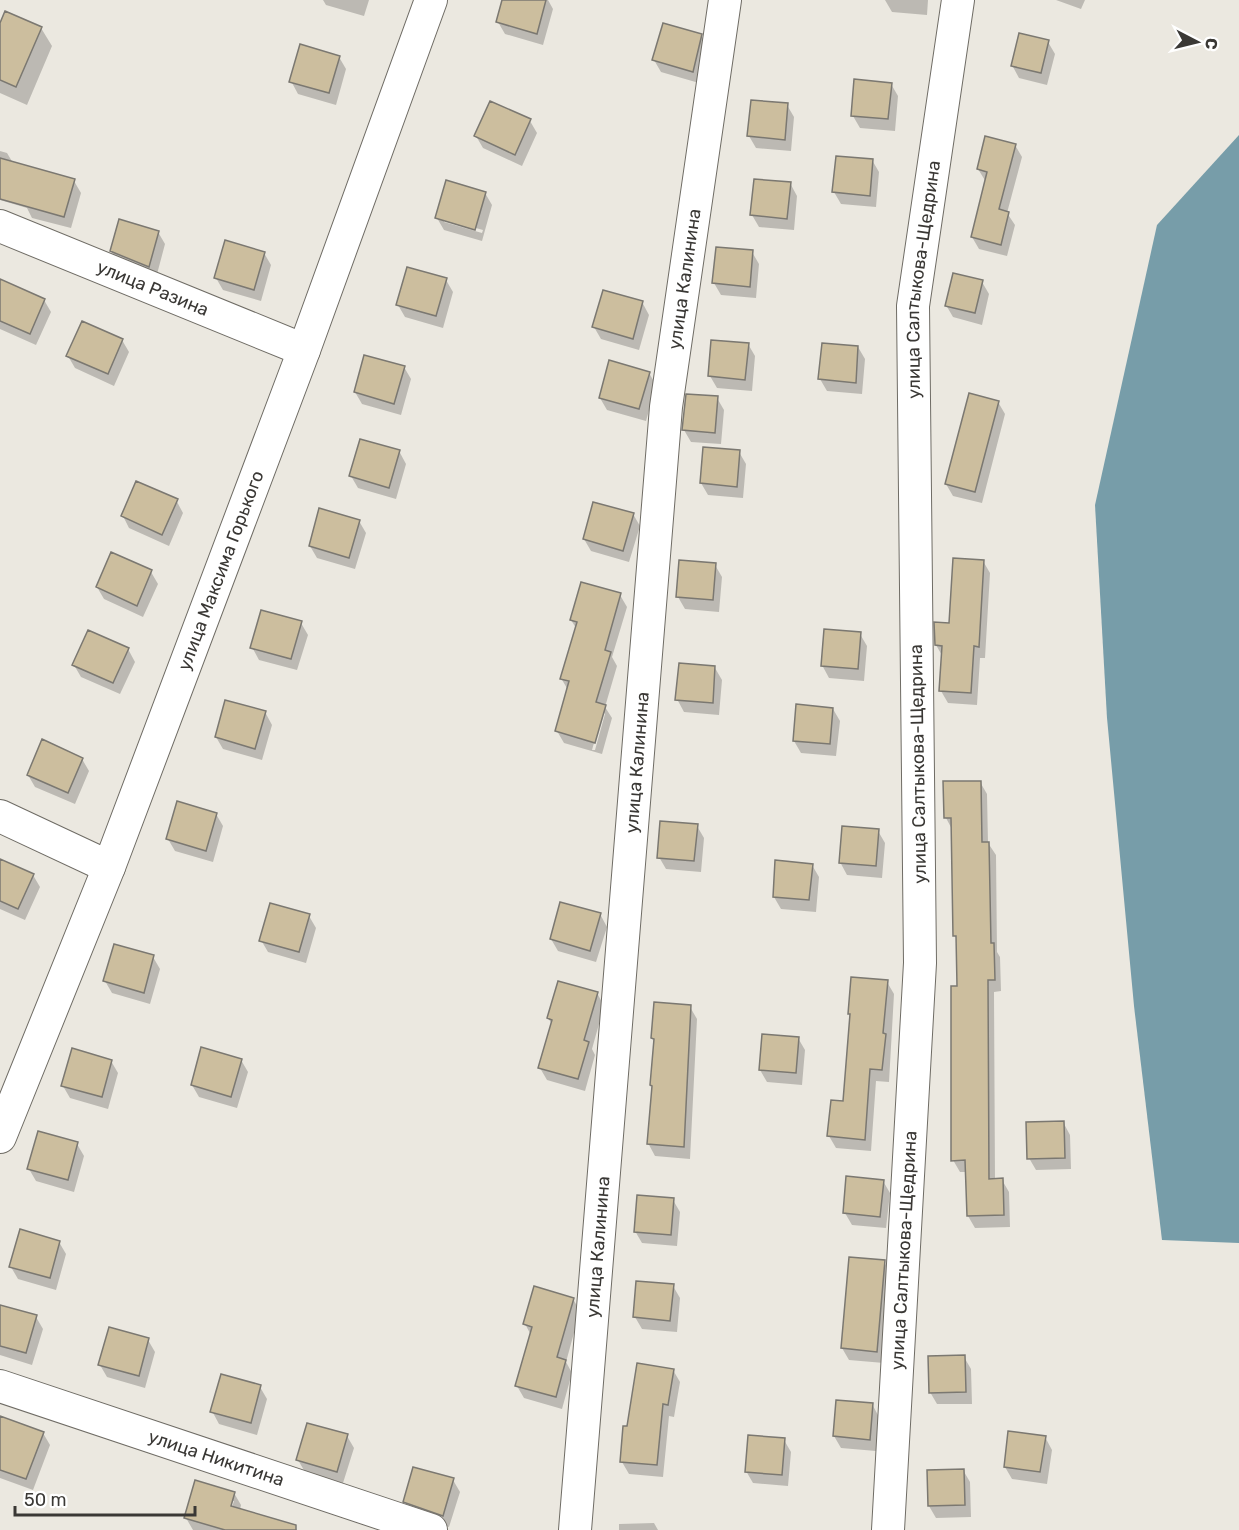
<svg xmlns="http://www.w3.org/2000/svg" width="1239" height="1530" font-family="Rubik,sans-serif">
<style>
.water{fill:#779da9}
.shadow{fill:#0003;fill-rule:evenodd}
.building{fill:#ccbe9e;stroke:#7b7871;stroke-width:1.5}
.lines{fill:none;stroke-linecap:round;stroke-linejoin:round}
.minor-casing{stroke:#6f6c65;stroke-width:34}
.minor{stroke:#fff;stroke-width:32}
.labels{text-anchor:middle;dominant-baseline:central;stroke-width:5;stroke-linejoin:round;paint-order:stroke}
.street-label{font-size:18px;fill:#3a3835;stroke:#fff}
</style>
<rect width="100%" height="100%" fill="#ebe8e0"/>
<!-- water -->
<path class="water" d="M 1239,135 L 1239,1243 L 1162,1240 L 1134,1006 L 1107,718 L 1095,505 L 1157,225 Z"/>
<!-- shadow -->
<path class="shadow" d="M 323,0 L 369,0 L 364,16 L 326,5 Z
M 504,0 L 548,0 L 553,9 L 543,45 L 505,34 L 498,22 Z
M 885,0 L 928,0 L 927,15 L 892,12 Z
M 1056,0 L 1085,0 L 1081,9 Z
M 0,27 L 41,28 L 52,46 L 27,105 L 0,93 Z
M 701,35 L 708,47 L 699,83 L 661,72 L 654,60 Z
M 1048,42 L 1055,54 L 1047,85 L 1019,78 L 1012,65 Z
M 339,57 L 346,69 L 336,105 L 298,94 L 291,81 Z
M 891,84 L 898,96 L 895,131 L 860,128 L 853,116 Z
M 787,105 L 794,117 L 791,151 L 756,148 L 749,136 Z
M 530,121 L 537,133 L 522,166 L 483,148 L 476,136 Z
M 1015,145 L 1022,157 L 1007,213 L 1015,225 L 1007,256 L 979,249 L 972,237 L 986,182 L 978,169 Z
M 0,151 L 7,153 L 13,163 L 74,181 L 81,193 L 71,228 L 32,218 L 27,208 L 0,200 Z
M 872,160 L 879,172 L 876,207 L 841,204 L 834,192 Z
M 790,183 L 797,196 L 794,230 L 759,227 L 752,215 Z
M 485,193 L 492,205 L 482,241 L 444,230 L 437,218 ZM 444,219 L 483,230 L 482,233 L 444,222 Z
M 158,232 L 165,244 L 156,278 L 118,263 L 111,251 Z
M 752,252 L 759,264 L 756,298 L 721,295 L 714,283 Z
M 264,253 L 271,265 L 261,301 L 223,290 L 216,278 Z
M 446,280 L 453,292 L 443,328 L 405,317 L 398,305 Z
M 982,282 L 989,294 L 982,325 L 953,317 L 946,305 Z
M 0,293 L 44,300 L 51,312 L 36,345 L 0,329 Z
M 642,302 L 649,315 L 639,350 L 601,339 L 594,327 Z
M 122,340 L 129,352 L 114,386 L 75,368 L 68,356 Z
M 748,344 L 755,356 L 752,391 L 717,388 L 710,376 Z
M 858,347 L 865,359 L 862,394 L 827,391 L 820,379 Z
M 404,367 L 411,379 L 401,415 L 362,404 L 355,392 Z
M 649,373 L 656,385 L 646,421 L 607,410 L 600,398 Z
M 717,398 L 724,410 L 721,444 L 691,442 L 684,430 Z
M 998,402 L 1005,414 L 982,503 L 953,496 L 946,484 Z
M 399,451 L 406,464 L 396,499 L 358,488 L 351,476 Z
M 739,452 L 746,464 L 743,498 L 708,495 L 701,483 Z
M 176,500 L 183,513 L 169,546 L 129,528 L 123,516 Z
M 633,514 L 640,526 L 629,562 L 591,551 L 584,539 Z
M 359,521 L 366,533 L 355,569 L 317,558 L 310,546 Z
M 983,561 L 990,573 L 985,658 L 980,658 L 977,705 L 948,703 L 941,691 L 943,657 L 936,645 L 950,625 Z
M 715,565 L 722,577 L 719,612 L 685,609 L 678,597 Z
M 151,572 L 158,584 L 143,617 L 104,599 L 97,587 Z
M 620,595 L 627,607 L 612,657 L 617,666 L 605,707 L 612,718 L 602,754 L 564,743 L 557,731 L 568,690 L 561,678 L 576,628 L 571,620 ZM 603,711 L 605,714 L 595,750 L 592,750 Z
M 301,623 L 308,635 L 297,670 L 259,660 L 252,647 Z
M 860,634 L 867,646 L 864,681 L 829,678 L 822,665 Z
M 128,649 L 135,662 L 120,694 L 81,677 L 74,665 Z
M 715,668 L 722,680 L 719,715 L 684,712 L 677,699 Z
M 833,709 L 840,721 L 836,756 L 801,753 L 794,741 Z
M 265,712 L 272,725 L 262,760 L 223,749 L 216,737 Z
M 82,759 L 89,771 L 75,804 L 35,787 L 28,775 Z
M 980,782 L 987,794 L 988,843 L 996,855 L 997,952 L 1000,957 L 1001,991 L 994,992 L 995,1180 L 1002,1180 L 1009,1192 L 1010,1227 L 975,1228 L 968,1216 L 967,1172 L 960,1172 L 953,1160 L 959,987 L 958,941 L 955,936 L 953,831 L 946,818 Z
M 216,814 L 223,826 L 213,862 L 175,851 L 168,839 Z
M 697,826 L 704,838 L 701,872 L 666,869 L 659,857 Z
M 878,831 L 885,843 L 882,878 L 847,875 L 840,862 Z
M 0,860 L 33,875 L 40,887 L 25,920 L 0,909 Z
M 812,865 L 819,877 L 816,912 L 781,909 L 774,897 Z
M 600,914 L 607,927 L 596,962 L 558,951 L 551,939 Z
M 309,916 L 316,928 L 306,963 L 268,952 L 261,940 Z
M 153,957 L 160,969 L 150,1004 L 112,993 L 105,981 Z
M 887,982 L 894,994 L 889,1082 L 876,1081 L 871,1151 L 836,1148 L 829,1136 L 844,1103 L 852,1017 L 849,1013 Z
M 597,993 L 604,1006 L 592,1049 L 595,1055 L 585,1091 L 547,1080 L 540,1068 L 552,1024 L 548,1018 Z
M 690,1007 L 697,1019 L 690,1159 L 655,1156 L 648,1143 L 655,1043 L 652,1038 Z
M 798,1038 L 805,1050 L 802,1085 L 767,1082 L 760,1070 Z
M 241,1060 L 248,1072 L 237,1108 L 199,1097 L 192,1085 Z
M 111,1061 L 118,1073 L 108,1109 L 70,1098 L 63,1086 Z
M 1063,1122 L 1070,1135 L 1071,1169 L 1036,1170 L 1029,1158 Z
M 77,1144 L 84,1156 L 74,1192 L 36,1181 L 29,1169 Z
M 883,1181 L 890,1193 L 886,1228 L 852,1225 L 845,1213 Z
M 673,1200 L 680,1212 L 677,1246 L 642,1243 L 635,1231 Z
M 59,1242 L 66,1254 L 56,1290 L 18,1279 L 11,1267 Z
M 884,1262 L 891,1274 L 884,1363 L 849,1360 L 842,1348 Z
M 673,1286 L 680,1298 L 677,1332 L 642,1329 L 635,1317 Z
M 573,1299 L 580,1311 L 566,1362 L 572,1373 L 562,1409 L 524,1398 L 517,1386 L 531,1335 L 525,1324 Z
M 0,1307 L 36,1317 L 43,1329 L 32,1365 L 0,1355 Z
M 148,1340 L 155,1352 L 145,1388 L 107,1377 L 100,1365 Z
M 964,1357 L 971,1369 L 972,1404 L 937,1404 L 930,1392 Z
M 673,1370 L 680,1382 L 674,1417 L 669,1416 L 663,1477 L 629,1474 L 622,1462 L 628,1427 Z
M 260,1387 L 267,1399 L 257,1435 L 219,1424 L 212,1411 Z
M 872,1404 L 879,1417 L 876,1451 L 841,1448 L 834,1436 Z
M 0,1418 L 43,1433 L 50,1445 L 33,1490 L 0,1478 Z
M 347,1436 L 354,1448 L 343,1483 L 305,1472 L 298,1460 Z
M 1045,1437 L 1052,1450 L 1047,1484 L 1012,1479 L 1005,1467 Z
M 784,1440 L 791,1452 L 788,1486 L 753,1483 L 746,1471 Z
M 963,1470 L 970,1482 L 971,1517 L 936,1518 L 929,1506 Z
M 453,1480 L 460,1492 L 449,1527 L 412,1514 L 405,1502 Z
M 234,1493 L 241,1505 L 240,1510 L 294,1525 L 297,1530 L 193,1530 L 186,1518 ZM 231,1501 L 234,1501 L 230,1513 Z
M 654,1523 L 658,1530 L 619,1530 L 619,1524 Z"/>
<!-- building -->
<path class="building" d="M 502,0 L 546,0 L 537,34 L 496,22 Z
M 5,11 L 42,27 L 16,87 L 0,80 L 0,23 Z
M 663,23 L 702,34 L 693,72 L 652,60 Z
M 1019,33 L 1049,40 L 1041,73 L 1011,66 Z
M 300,44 L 340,56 L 329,93 L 289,82 Z
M 854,79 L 892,83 L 888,119 L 851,116 Z
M 751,100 L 788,103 L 785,140 L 747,136 Z
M 490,101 L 531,119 L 515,155 L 474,136 Z
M 985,136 L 1016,144 L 999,209 L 1009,212 L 1001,245 L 971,237 L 987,172 L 977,169 Z
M 836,156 L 873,159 L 870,196 L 832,192 Z
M 0,158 L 75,179 L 64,217 L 0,199 Z
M 754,179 L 791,182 L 787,219 L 750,215 Z
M 446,180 L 486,192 L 475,230 L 435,218 Z
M 119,219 L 159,231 L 149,267 L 110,251 Z
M 225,240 L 265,252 L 254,290 L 214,278 Z
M 716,247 L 753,250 L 750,287 L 712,283 Z
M 407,267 L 447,278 L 436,316 L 396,305 Z
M 953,273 L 983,280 L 975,313 L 945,306 Z
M 0,279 L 45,299 L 30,334 L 0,321 Z
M 603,290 L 643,301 L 633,339 L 592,327 Z
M 82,321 L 123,339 L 108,374 L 66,356 Z
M 711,340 L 749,343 L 745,380 L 708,376 Z
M 822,343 L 858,346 L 856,383 L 818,379 Z
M 364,355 L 405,366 L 394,404 L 354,392 Z
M 609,360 L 650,372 L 639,409 L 599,398 Z
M 969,393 L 999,401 L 975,492 L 945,484 Z
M 686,394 L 718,396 L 715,433 L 682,430 Z
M 360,439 L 400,450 L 389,488 L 349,476 Z
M 703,447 L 740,450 L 737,487 L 700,483 Z
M 136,481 L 178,499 L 162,535 L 121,516 Z
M 593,502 L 634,513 L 623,551 L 583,539 Z
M 319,508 L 360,520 L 349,558 L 309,546 Z
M 111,552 L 152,570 L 137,606 L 96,587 Z
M 953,558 L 984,560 L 979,647 L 974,646 L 971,693 L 939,691 L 942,646 L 935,645 L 934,622 L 949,623 Z
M 679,560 L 716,563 L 713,600 L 676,597 Z
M 581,582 L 621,593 L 605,650 L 611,652 L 596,702 L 606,705 L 595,743 L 555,731 L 569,681 L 560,679 L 577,622 L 570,620 Z
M 261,610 L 302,621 L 291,659 L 250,648 Z
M 824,629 L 861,632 L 858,669 L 821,666 Z
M 88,630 L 129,648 L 113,683 L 72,665 Z
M 679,663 L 715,666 L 713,703 L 675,700 Z
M 225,700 L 266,711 L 255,749 L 215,737 Z
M 796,704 L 833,708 L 830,744 L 793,741 Z
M 42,739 L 83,758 L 68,793 L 27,775 Z
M 943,781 L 981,781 L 982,842 L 989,842 L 991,943 L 994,943 L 995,980 L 988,980 L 989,1179 L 1003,1178 L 1004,1215 L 967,1216 L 965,1160 L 951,1161 L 951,986 L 957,986 L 956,936 L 953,936 L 951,818 L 944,818 Z
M 177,801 L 217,813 L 206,851 L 166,839 Z
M 660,821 L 698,824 L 694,861 L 657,858 Z
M 842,826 L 879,829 L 876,866 L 839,863 Z
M 0,859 L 34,874 L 18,909 L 0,901 Z
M 775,860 L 813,864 L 809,900 L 773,897 Z
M 560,902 L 601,913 L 590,951 L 550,939 Z
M 270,903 L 310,914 L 299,952 L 259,941 Z
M 114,944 L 154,955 L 144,993 L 103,981 Z
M 851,977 L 888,980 L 883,1033 L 886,1034 L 882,1070 L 870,1069 L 865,1140 L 827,1136 L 831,1100 L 843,1101 L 850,1014 L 848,1014 Z
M 558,981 L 598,992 L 584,1040 L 589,1042 L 578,1079 L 538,1068 L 552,1020 L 547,1018 Z
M 654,1002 L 691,1005 L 684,1147 L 647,1144 L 652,1086 L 650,1085 L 654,1039 L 651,1038 Z
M 762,1034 L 799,1037 L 796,1073 L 759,1070 Z
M 201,1047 L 242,1059 L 231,1097 L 191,1085 Z
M 72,1048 L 112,1060 L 102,1097 L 61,1086 Z
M 1064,1121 L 1065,1158 L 1027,1159 L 1026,1122 Z
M 38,1131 L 78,1142 L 68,1180 L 27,1169 Z
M 846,1176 L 884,1180 L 880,1217 L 843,1213 Z
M 637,1195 L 674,1198 L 671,1235 L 634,1232 Z
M 20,1229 L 60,1241 L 50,1278 L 9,1267 Z
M 849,1257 L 885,1260 L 877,1352 L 841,1348 Z
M 636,1281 L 674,1284 L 670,1321 L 633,1317 Z
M 534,1286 L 574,1298 L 557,1357 L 566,1360 L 556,1397 L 515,1386 L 532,1327 L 523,1324 Z
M 0,1305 L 37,1315 L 26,1353 L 0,1346 Z
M 109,1327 L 149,1338 L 139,1376 L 98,1365 Z
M 965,1355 L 966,1392 L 929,1393 L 928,1356 Z
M 637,1363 L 674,1369 L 668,1405 L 663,1404 L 657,1465 L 620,1462 L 623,1426 L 627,1426 Z
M 221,1374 L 261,1385 L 251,1423 L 210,1412 Z
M 836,1400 L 873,1403 L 870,1440 L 833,1436 Z
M 0,1416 L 44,1432 L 26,1479 L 0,1470 Z
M 307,1423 L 348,1434 L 337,1472 L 296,1460 Z
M 1008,1431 L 1046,1436 L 1040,1472 L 1004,1467 Z
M 748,1435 L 785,1438 L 782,1475 L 745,1472 Z
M 413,1467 L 454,1478 L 443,1516 L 403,1502 Z
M 964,1469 L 965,1505 L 928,1506 L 927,1470 Z
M 195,1480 L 235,1492 L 231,1506 L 296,1525 L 296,1530 L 225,1530 L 184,1518 Z"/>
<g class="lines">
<defs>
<g id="minor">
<path id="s1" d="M 0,226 L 304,350"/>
<path d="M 0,816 L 109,867"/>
<path id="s2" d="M 0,1137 L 109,867 L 304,350 L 431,0"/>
<path id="s3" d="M 0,1386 L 431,1530"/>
<path id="s4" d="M 575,1530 L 666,407 L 725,0"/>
<path id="s5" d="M 888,1530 L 920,963 L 913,306 L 958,0"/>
</g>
</defs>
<!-- minor casing -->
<use href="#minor" class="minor-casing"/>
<!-- minor -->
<use href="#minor" class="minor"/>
</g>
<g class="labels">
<!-- street labels -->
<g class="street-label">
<text stroke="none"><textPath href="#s5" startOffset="1252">улица Салтыкова-Щедрина</textPath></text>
<text stroke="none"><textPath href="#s4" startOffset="1256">улица Калинина</textPath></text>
<text stroke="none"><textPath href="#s1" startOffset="165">улица Разина</textPath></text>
<text stroke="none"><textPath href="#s2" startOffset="608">улица Максима Горького</textPath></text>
<text stroke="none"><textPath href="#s4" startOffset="770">улица Калинина</textPath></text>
<text transform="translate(918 764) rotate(-91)">улица Салтыкова-Щедрина</text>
<text stroke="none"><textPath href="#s4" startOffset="284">улица Калинина</textPath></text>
<text stroke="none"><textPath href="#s5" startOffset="280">улица Салтыкова-Щедрина</textPath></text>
<text stroke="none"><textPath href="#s3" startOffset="228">улица Никитина</textPath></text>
</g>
</g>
<!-- north arrow -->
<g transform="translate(1197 42) rotate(97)" stroke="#ffffff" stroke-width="4.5" paint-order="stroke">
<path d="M0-4.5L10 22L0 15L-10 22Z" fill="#3a3835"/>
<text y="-9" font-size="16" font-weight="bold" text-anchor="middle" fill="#3a3835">С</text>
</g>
<!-- scale -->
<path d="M15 1506v9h180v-9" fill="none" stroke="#3a3835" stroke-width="3"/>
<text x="24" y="1506" font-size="18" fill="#3a3835" stroke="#ffffff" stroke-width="4.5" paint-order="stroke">50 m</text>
</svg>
